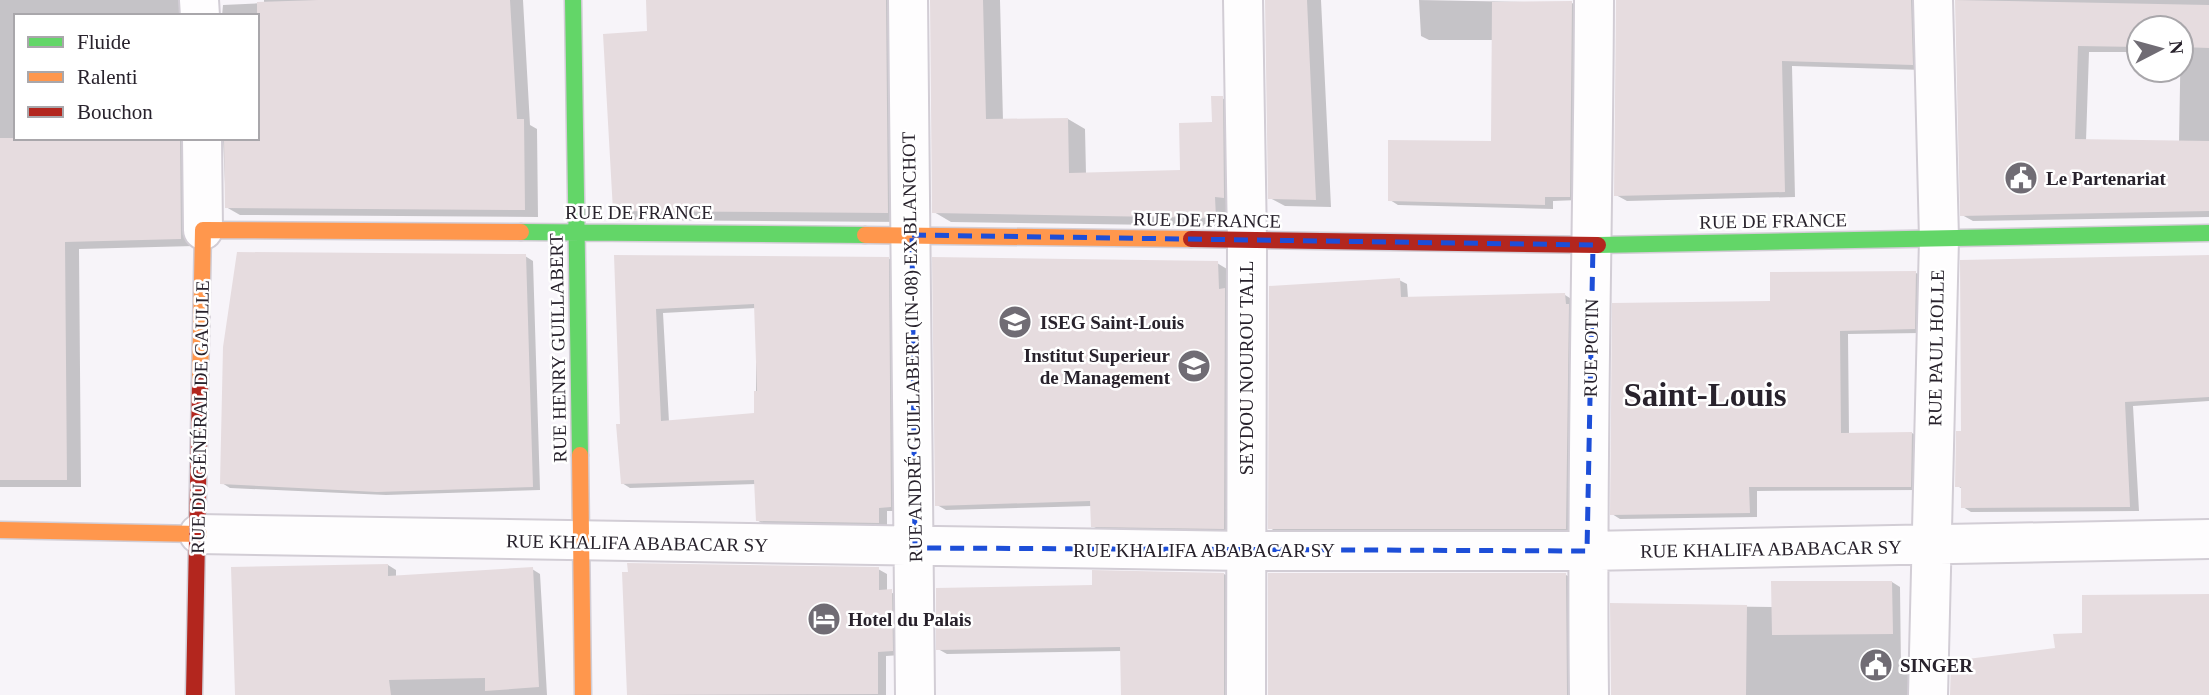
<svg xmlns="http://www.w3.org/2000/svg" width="2209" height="695" font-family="'Times New Roman',serif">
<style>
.shadow{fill:#0003;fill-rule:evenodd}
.building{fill:#e6dcdf;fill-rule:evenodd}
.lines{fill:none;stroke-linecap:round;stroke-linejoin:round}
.street-casing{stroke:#d2cdd5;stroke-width:42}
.fast-casing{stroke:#d2cdd5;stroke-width:19}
.slow-casing{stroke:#d2cdd5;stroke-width:19}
.jam-casing{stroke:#d2cdd5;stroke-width:19}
.street{stroke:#fefdfe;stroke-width:38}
.fast{stroke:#63d668;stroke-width:16}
.slow{stroke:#ff974d;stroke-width:16}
.jam{stroke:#b3261e;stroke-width:16}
.marked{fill:none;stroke:#1d4ed8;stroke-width:5;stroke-dasharray:14 9;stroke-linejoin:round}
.labels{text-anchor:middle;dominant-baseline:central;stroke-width:5;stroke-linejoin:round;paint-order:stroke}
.poi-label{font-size:19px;font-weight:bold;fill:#28222c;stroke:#fff;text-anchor:start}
.street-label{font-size:19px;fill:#28222c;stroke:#fff}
.town-label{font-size:33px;font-weight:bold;fill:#28222c;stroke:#fff}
</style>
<rect width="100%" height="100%" fill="#f7f4f9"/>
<!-- shadow -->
<path class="shadow" d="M 0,0 L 190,0 L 191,16 L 16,16 L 16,138 L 196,138 L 194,246 L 79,249 L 81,487 L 0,487 Z
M 264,0 L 523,0 L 530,125 L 537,129 L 538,217 L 240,215 L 226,207 L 223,138 L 257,138 L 257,16 L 222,16 L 223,5 L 264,3 Z
M 648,0 L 906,0 L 905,222 L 631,220 L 614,210 L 649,32 Z
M 932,0 L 1000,0 L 1003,121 L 1068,119 L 1085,129 L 1086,174 L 1182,171 L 1214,124 L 1222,98 L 1239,108 L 1232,226 L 951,222 L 934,212 Z
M 1267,0 L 1321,0 L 1331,207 L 1285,206 L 1270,198 Z
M 1419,0 L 1572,3 L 1580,8 L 1578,200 L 1553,201 L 1553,209 L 1398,205 L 1390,200 L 1492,143 L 1493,40 L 1429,40 L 1421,36 Z
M 1618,0 L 1923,0 L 1923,70 L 1792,66 L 1795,197 L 1627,201 L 1616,195 Z
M 1957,0 L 2209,0 L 2209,217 L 1973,221 L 1962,215 ZM 2139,28 L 2181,28 L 2179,142 L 2086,141 L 2089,52 L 2139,52 Z
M 525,256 L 533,261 L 540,490 L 386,495 L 230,488 L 222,483 Z
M 616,257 L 888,258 L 896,263 L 899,511 L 887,511 L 887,527 L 765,525 L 757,520 L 756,484 L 630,488 L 622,483 ZM 756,308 L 756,415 L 669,422 L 663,313 Z
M 2209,257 L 2209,401 L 2133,406 L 2139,511 L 1971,512 L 1963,507 L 1963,489 L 1957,486 L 1962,433 Z
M 1217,263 L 1227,269 L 1228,292 L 1234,296 L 1234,533 L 1102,531 L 1092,526 L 1092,506 L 946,510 L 937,505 Z
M 1916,273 L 1924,277 L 1922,333 L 1848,334 L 1849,434 L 1912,433 L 1920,438 L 1919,490 L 1757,491 L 1757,517 L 1620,519 L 1612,514 L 1772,303 Z
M 1399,280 L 1407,284 L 1408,298 L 1565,295 L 1573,300 L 1574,533 L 1278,533 L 1270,528 Z
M 388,565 L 396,570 L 396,577 L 532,569 L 540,574 L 547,695 L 238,695 Z
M 878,569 L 887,574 L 887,591 L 900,596 L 901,655 L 886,656 L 886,695 L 628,695 L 624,574 Z
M 1224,574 L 1233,579 L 1232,695 L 1123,695 L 1122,651 L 947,654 L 938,649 L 1094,587 Z
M 1566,575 L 1575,580 L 1575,695 L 1270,695 Z
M 1892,582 L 1900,587 L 1901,670 L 1915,674 L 1916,695 L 1613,695 L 1612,605 L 1773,607 Z"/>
<!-- building -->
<path class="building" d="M 318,0 L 510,0 L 517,119 L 524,119 L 525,210 L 225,208 L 224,138 L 257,138 L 257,2 Z
M 646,0 L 886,0 L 888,213 L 613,211 L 603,34 L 647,31 Z
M 930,0 L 983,0 L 986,119 L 1068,118 L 1069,173 L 1180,170 L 1179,123 L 1212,122 L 1211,96 L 1223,96 L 1224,198 L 1215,197 L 1216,218 L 932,213 Z
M 1265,0 L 1307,0 L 1316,200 L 1268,199 Z
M 1616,0 L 1911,0 L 1913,65 L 1782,61 L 1785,192 L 1614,196 Z
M 1955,0 L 2209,5 L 2209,48 L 2181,47 L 2181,28 L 2139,28 L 2139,47 L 2078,46 L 2075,139 L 2209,141 L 2209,211 L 1960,216 Z
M 1572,1 L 1570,197 L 1545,197 L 1545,205 L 1388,201 L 1388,140 L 1491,141 L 1492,2 Z
M 0,138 L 180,138 L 181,239 L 65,242 L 67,480 L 0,480 Z
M 237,252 L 526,254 L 533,487 L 377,492 L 220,484 L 223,347 Z
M 614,255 L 889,257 L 891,507 L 879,508 L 879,523 L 756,521 L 754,480 L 621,484 L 616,424 L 620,424 ZM 754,304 L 757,391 L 754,391 L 754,413 L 661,421 L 656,309 Z
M 2209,255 L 2209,397 L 2125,402 L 2130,507 L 1961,508 L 1961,487 L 1955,487 L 1956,431 L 1961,431 L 1960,260 Z
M 932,257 L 1218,261 L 1219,289 L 1225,288 L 1224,529 L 1091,527 L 1090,501 L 935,506 Z
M 1916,271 L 1915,329 L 1840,331 L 1841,433 L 1912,432 L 1911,487 L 1749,487 L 1750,513 L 1610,515 L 1612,303 L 1770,301 L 1770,272 Z
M 1400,278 L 1401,297 L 1565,293 L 1566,304 L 1569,304 L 1566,529 L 1268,529 L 1269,286 Z
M 627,563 L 879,567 L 879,590 L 892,589 L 893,651 L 878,652 L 878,694 L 627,695 L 622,572 L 628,572 Z
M 388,564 L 388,576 L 533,567 L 539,687 L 485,691 L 485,678 L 389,680 L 391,695 L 235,695 L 231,567 Z
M 1092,570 L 1224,573 L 1224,695 L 1121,695 L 1120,647 L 936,650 L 936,588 L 1092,585 Z
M 1268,573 L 1566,573 L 1567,695 L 1268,695 Z
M 1771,581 L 1892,581 L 1893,634 L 1772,635 Z
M 2209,594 L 2209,695 L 1950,695 L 1951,661 L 2055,648 L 2053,634 L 2082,633 L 2082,595 Z
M 1610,603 L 1747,605 L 1746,695 L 1611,695 Z"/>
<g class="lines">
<defs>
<path id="street" d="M 199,0 L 200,16
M 908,0 L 915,695
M 1243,0 L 1247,242 L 1246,695
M 202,138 L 203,230
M 199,534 L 1245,551 L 1587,551 L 2209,539
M 1589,695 C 1586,463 1593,232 1594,0
M 1928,695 L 1939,239 L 1933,0"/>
<path id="fast" d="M 573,0 L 580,455
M 521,232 L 865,235
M 1598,245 L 2209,233"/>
<path id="slow" d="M 865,235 L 1191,239
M 200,383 L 203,230 L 521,232
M 580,455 L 583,695
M 0,530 L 199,534"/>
<path id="jam" d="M 1191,239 L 1598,245
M 194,695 L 200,383"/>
</defs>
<!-- street casing -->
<use href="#street" class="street-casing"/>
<!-- fast casing -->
<use href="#fast" class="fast-casing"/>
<!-- slow casing -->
<use href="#slow" class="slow-casing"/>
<!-- jam casing -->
<use href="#jam" class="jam-casing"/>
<!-- street -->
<use href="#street" class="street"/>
<!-- fast -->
<use href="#fast" class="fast"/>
<!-- slow -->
<use href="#slow" class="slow"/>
<!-- jam -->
<use href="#jam" class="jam"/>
</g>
<!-- marked area -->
<path class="marked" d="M 912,235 L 1593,245 L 1587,551 L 915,548 Z"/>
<!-- icons -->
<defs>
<symbol id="civic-disc" viewBox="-11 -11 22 22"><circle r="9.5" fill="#706c74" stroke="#fff"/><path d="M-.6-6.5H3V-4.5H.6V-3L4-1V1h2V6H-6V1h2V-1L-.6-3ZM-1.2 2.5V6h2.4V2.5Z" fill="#fff"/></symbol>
<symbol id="university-disc" viewBox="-11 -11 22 22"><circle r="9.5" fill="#706c74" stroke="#fff"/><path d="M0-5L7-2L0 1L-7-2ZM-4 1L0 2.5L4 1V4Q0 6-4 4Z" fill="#fff"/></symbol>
<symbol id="hotel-disc" viewBox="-11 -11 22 22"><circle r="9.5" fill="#706c74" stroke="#fff"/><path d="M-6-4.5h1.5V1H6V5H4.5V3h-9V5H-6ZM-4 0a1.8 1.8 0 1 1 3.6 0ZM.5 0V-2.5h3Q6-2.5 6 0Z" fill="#fff"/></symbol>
</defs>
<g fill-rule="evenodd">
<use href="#civic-disc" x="2002" y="159" width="38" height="38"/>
<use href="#university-disc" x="996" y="303" width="38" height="38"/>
<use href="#university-disc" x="1175" y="347" width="38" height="38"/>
<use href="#hotel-disc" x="805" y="600" width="38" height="38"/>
<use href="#civic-disc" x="1857" y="646" width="38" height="38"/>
</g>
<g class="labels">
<!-- poi labels -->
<g class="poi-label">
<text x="2046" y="178">Le Partenariat</text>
<text x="1040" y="322">ISEG Saint-Louis</text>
<text x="1170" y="355" text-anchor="end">Institut Superieur<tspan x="1170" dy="22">de Management</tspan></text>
<text x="848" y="619">Hotel du Palais</text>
<text x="1900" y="665">SINGER</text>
</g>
<!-- street labels -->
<g class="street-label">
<text x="639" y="212">RUE DE FRANCE</text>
<text transform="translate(1207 220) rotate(1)">RUE DE FRANCE</text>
<text transform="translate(1773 221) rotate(-1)">RUE DE FRANCE</text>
<text transform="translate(912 347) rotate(-91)">RUE ANDRÉ GUILLABERT (IN-08) EX BLANCHOT</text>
<text transform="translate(558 348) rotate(-91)">RUE HENRY GUILLABERT</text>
<text transform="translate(1591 348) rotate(-89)">RUE POTIN</text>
<text transform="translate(1936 348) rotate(-89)">RUE PAUL HOLLE</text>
<text transform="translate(1246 368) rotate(-90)">SEYDOU NOUROU TALL</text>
<text transform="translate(200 417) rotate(-89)">RUE DU GÉNÉRAL DE GAULLE</text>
<text transform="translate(637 543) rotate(1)">RUE KHALIFA ABABACAR SY</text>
<text transform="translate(1771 549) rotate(-1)">RUE KHALIFA ABABACAR SY</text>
<text x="1204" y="550">RUE KHALIFA ABABACAR SY</text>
</g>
<!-- town labels -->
<g class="town-label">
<text x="1705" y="395">Saint-Louis</text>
</g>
</g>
<!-- legend -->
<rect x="14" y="14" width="245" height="126" fill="#ffffff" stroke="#a9a7ab" stroke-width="2"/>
<rect x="28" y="37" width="35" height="10" fill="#63d668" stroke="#a9a7ab" stroke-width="2"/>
<text x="77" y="49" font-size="21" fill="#28222c">Fluide</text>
<rect x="28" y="72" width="35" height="10" fill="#ff974d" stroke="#a9a7ab" stroke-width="2"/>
<text x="77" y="84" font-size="21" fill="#28222c">Ralenti</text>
<rect x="28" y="107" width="35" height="10" fill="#b3261e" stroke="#a9a7ab" stroke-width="2"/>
<text x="77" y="119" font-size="21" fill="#28222c">Bouchon</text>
<!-- north arrow -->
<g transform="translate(2160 49) rotate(84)"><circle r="33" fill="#ffffff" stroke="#a9a7ab" stroke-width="2"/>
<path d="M0-5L12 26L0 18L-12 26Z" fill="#706c74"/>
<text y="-10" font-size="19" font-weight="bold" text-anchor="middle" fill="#28222c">N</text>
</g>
</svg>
